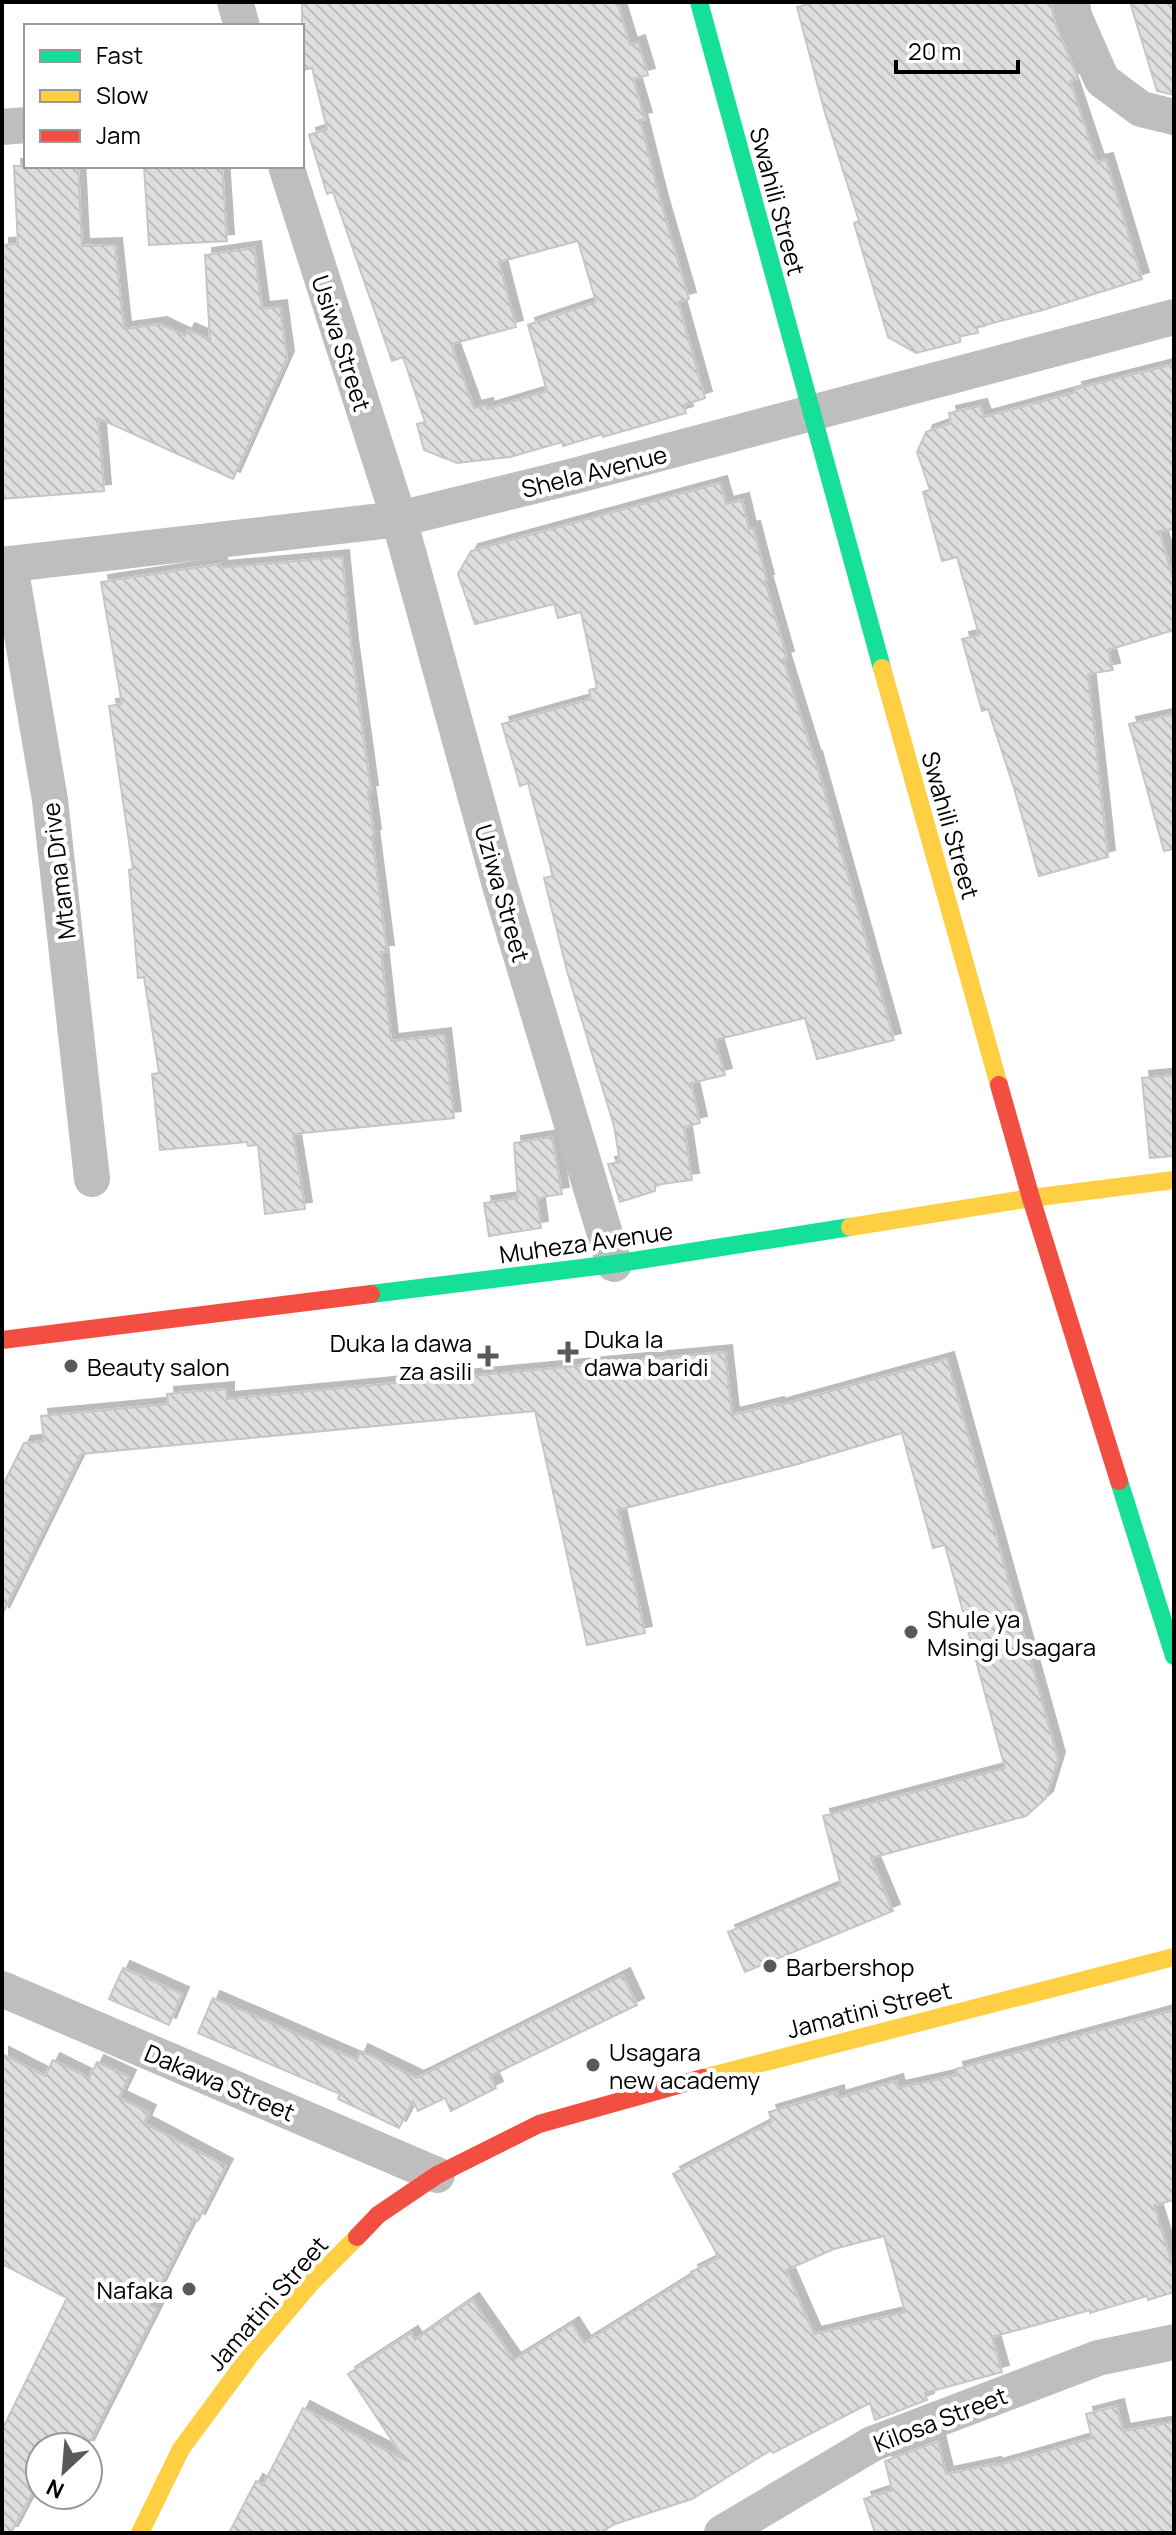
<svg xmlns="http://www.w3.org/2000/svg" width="1176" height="2535" font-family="Manrope,sans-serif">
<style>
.building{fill:url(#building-back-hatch);stroke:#c6c6c6;stroke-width:2;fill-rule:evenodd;filter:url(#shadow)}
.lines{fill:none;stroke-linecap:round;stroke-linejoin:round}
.street{stroke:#bebebe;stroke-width:36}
.fast{stroke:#16e098;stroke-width:18}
.slow{stroke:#ffcf43;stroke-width:18}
.jam{stroke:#f24e42;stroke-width:18}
.poi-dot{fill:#595959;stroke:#fff;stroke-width:3}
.labels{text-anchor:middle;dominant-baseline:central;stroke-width:8;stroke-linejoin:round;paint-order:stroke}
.street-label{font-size:24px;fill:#000;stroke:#fff}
.poi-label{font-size:24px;fill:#000;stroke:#fff;text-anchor:start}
</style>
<defs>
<pattern id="building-back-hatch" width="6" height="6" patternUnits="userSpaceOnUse" patternTransform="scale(2)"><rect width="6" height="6" fill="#dedede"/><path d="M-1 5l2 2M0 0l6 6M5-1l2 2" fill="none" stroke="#bdbdbd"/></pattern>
<filter id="shadow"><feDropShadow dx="7" dy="-7" stdDeviation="0" flood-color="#0004"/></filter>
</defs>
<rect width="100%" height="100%" fill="#fff"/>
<!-- building -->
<path class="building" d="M 302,2 L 617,2 L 630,45 L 638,42 L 648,75 L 633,79 L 645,119 L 640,120 L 661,203 L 689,299 L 678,302 L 705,398 L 684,405 L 686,413 L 603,437 L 603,434 L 563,446 L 562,442 L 510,457 L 457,463 L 424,450 L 417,424 L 425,422 L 403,357 L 392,361 L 333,192 L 327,194 L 309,135 L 327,129 L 312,68 L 302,70 ZM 578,241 L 596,302 L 528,325 L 547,391 L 487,409 L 486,405 L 474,408 L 451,344 L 516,327 L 499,262 Z
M 816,2 L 1051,2 L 1055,24 L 1078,78 L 1070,81 L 1097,162 L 1106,160 L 1142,279 L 1043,310 L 977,327 L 978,333 L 960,336 L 960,342 L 916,353 L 888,337 L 854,223 L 859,221 L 825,113 L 797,7 Z
M 1130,2 L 1174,2 L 1174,95 L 1157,91 Z
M 14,166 L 78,166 L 82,246 L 115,245 L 124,329 L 160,324 L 185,336 L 188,330 L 210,340 L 205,255 L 254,248 L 262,309 L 280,307 L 287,358 L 233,479 L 98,418 L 104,491 L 2,499 L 2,245 L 18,244 Z
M 144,166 L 222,166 L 227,241 L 149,245 Z
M 1174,364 L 1174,529 L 1159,531 L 1174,581 L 1174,630 L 1108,650 L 1113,670 L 1088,674 L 1108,857 L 1039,876 L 1014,788 L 988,709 L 982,711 L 962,639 L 979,635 L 957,557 L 942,561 L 923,492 L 930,490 L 917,452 L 926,432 L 951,423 L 949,413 L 980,406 L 984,417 L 1076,392 L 1075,389 Z
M 720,483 L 726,504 L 742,500 L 749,529 L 753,528 L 767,581 L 765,581 L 787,658 L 783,659 L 814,759 L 815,758 L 894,1040 L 817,1059 L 805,1018 L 715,1040 L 725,1075 L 691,1083 L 700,1123 L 684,1127 L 692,1180 L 655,1185 L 655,1191 L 620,1202 L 608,1164 L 620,1162 L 614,1126 L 567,971 L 544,878 L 553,876 L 528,783 L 520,786 L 502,724 L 591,699 L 589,690 L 597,688 L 581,612 L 558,618 L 554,604 L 475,624 L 458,574 L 471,551 Z
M 342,557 L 351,646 L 371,792 L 368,792 L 374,836 L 372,836 L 387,952 L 381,952 L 391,1041 L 444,1035 L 454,1118 L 293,1134 L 305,1209 L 265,1214 L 258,1145 L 248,1146 L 247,1142 L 160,1150 L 152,1074 L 159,1073 L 144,977 L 138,978 L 129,870 L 133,869 L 109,706 L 122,704 L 101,582 L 220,564 L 220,568 Z
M 1174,714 L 1174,849 L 1164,851 L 1129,724 Z
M 1174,1075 L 1174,1156 L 1150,1158 L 1142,1078 Z
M 552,1137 L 562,1194 L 537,1198 L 541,1228 L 489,1236 L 484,1203 L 518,1198 L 514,1143 Z
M 725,1352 L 732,1415 L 777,1404 L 777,1406 L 947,1359 L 1058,1759 L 1046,1798 L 1026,1816 L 871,1858 L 893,1911 L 745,1972 L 728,1932 L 841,1885 L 823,1816 L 1005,1768 L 945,1545 L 933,1548 L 902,1433 L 798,1464 L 618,1510 L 645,1633 L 587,1645 L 535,1411 L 81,1454 L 2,1615 L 2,1487 L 24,1443 L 44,1441 L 41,1416 L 168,1404 L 167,1394 L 227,1389 L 227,1399 Z
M 123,1968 L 182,1994 L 169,2025 L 109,1999 Z
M 623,1975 L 637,2005 L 490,2076 L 496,2088 L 451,2111 L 445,2098 L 418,2111 L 413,2101 L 399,2128 L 338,2099 L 340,2094 L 198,2033 L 213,1998 L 357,2060 L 361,2051 L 417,2078 Z
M 1174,2010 L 1174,2200 L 1154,2205 L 1174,2270 L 1174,2292 L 1148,2300 L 1147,2296 L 1090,2313 L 1090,2310 L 992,2337 L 1002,2372 L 925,2393 L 927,2400 L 875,2420 L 870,2403 L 773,2453 L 771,2450 L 692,2499 L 615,2524 L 600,2533 L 229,2533 L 256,2481 L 263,2485 L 303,2408 L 405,2460 L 348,2374 L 411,2333 L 415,2340 L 472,2300 L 514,2360 L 572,2324 L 584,2343 L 693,2275 L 691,2272 L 719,2258 L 673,2174 L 772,2122 L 769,2112 L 837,2092 L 838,2098 L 896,2081 L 898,2088 L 957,2075 L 956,2069 ZM 884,2236 L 905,2312 L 814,2334 L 786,2270 L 834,2249 Z
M 2,2054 L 45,2076 L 53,2060 L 89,2078 L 97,2062 L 129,2077 L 119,2098 L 149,2112 L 144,2123 L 226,2166 L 198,2221 L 194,2218 L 150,2305 L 157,2309 L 87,2447 L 40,2447 L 40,2478 L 11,2533 L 2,2533 L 2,2430 L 67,2298 L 2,2264 Z
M 1117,2406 L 1123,2431 L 1174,2422 L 1174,2533 L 875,2533 L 864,2499 L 892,2490 L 885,2461 L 938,2441 L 946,2474 L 994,2464 L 995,2466 L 1092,2438 L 1086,2414 Z"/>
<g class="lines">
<!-- street -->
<path class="street" d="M 235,2 L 242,26
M 1072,2 L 1074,16 L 1102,80 L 1141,109 L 1174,117
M 2,127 L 26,125
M 286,166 L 399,519 L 501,889 L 614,1264
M 2,565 L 399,519 L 578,475 L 1174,317
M 10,565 L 50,800 L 92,1179
M 2,1989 L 437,2175
M 722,2533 L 872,2444 L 1098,2358 L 1174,2342"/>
<!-- fast -->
<path class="fast" d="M 699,2 L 882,668
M 371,1294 L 614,1264 L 850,1227
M 1119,1481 L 1174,1656"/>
<!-- slow -->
<path class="slow" d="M 882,668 L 999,1085
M 850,1227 L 1031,1198 L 1174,1180
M 703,2078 L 1174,1957
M 140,2533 L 181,2449 L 251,2354 L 312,2282 L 357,2237"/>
<!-- jam -->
<path class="jam" d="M 999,1085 L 1031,1198 L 1119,1481
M 2,1340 L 371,1294
M 357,2237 L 378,2215 L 437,2175 L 539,2124 L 703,2078"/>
</g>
<!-- markers -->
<g class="poi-dot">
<path d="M564 1340h8v8h8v8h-8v8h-8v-8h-8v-8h8z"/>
<path d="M484 1344h8v8h8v8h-8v8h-8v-8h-8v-8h8z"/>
<circle cx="71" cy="1366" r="8"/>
<circle cx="911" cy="1632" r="8"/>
<circle cx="770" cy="1966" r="8"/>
<circle cx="593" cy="2065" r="8"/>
<circle cx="189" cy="2289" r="8"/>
</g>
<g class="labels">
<!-- street labels -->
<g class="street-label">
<text transform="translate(778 201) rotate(75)">Swahili Street</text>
<text transform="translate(342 343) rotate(72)">Usiwa Street</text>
<text transform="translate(594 471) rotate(-14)">Shela Avenue</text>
<text transform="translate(951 825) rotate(74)">Swahili Street</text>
<text transform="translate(58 871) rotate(-97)">Mtama Drive</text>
<text transform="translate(503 893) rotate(74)">Uziwa Street</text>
<text transform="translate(586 1242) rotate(-8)">Muheza Avenue</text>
<text transform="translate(869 2009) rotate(-14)">Jamatini Street</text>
<text transform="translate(220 2082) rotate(23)">Dakawa Street</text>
<text transform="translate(267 2303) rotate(-49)">Jamatini Street</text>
<text transform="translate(940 2419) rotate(-21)">Kilosa Street</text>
</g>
<!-- poi labels -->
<g class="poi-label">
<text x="584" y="1338">Duka la<tspan x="584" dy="28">dawa baridi</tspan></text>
<text x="472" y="1342" text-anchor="end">Duka la dawa<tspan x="472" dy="28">za asili</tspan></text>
<text x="87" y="1366">Beauty salon</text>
<text x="927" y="1618">Shule ya<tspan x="927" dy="28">Msingi Usagara</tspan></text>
<text x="786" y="1966">Barbershop</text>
<text x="609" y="2051">Usagara<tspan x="609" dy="28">new academy</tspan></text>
<text x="173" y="2289" text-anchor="end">Nafaka</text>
</g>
</g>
<!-- border -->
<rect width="1176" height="2535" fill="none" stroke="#000000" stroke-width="8"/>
<!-- legend -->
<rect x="24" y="24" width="280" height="144" fill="#ffffff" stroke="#999999" stroke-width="2"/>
<rect x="40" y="50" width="40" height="12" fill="#16e098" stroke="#999999" stroke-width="2"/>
<text x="96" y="64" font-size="24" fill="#000000">Fast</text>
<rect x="40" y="90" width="40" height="12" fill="#ffcf43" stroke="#999999" stroke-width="2"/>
<text x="96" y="104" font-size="24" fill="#000000">Slow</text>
<rect x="40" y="130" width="40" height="12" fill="#f24e42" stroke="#999999" stroke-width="2"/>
<text x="96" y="144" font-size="24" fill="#000000">Jam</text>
<!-- north arrow -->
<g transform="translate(64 2471) rotate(206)"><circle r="38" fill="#ffffff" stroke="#999999" stroke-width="2"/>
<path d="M0-6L14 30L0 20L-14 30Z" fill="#595959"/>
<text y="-12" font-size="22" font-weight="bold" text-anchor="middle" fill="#000000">N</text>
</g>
<!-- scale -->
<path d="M896 60v12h122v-12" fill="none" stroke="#000000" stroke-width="4"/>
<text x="908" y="60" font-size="24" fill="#000000" stroke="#ffffff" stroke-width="6" paint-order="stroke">20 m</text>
</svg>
